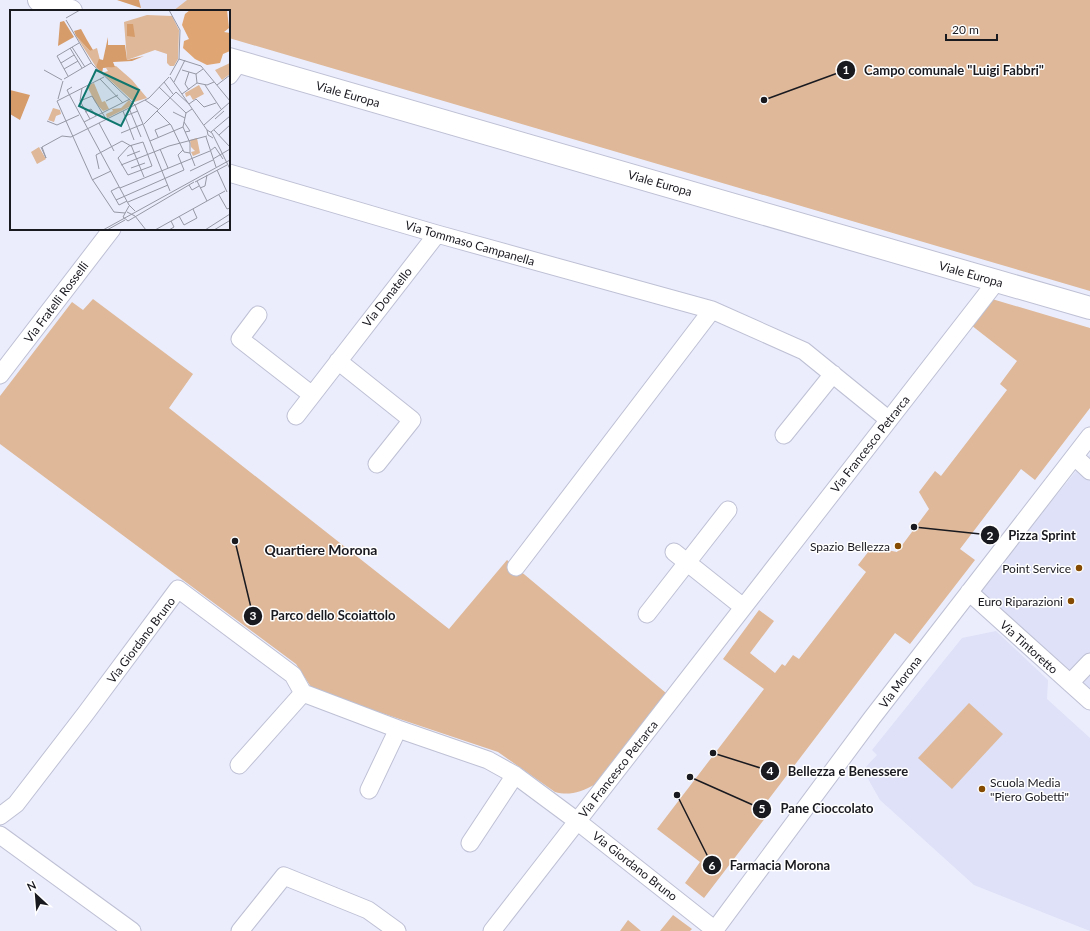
<svg xmlns="http://www.w3.org/2000/svg" width="1090" height="931" font-family="Lato,sans-serif">
<style>
.built{fill:#dee1f7}
.green{fill:#deb898}
.forest{fill:#d69c6a}
.lines{fill:none;stroke-linecap:round;stroke-linejoin:round}
.street-casing{stroke:#bec0d4;stroke-width:19}
.secondary-casing{stroke:#bec0d4;stroke-width:24}
.street{stroke:#fff;stroke-width:17}
.secondary{stroke:#fff;stroke-width:22}
.poi-dot{fill:#864b03;stroke:#fff;stroke-width:1.5}
.labels{text-anchor:middle;dominant-baseline:central;stroke-width:3;stroke-linejoin:round;paint-order:stroke}
.street-label{font-size:12px;fill:#191920;stroke:#fff}
.poi-label{font-size:12px;fill:#191920;stroke:#fff;text-anchor:end}
.quarter-label{font-size:14px;font-weight:bold;fill:#191920;stroke:#fff}
.inset-road{fill:none;stroke:#9798a5;stroke-width:1}
.view{fill:#0f766e;fill-opacity:0.15;stroke:#0f766e;stroke-width:2}
.inset-edge{fill:none;stroke:#191920;stroke-width:2}
.leader{fill:none;stroke:#191920;stroke-width:1.5}
.callout-dot{fill:#191920;stroke:#fff;stroke-width:1.5}
.mark-label{font-size:12px;text-anchor:middle;font-weight:bold;fill:#fff}
.callout-label{font-size:13px;text-anchor:middle;font-weight:bold;fill:#191920;stroke:#fff;stroke-width:3;stroke-linejoin:round;paint-order:stroke}
</style>
<rect width="100%" height="100%" fill="#ebedfd"/>
<!-- built -->
<path class="built" d="M 139,0 L 187,0 L 173,11 L 147,11 L 141,8 Z
M 1090,454 L 1090,694 L 977,592 Z
M 996,631 L 1048,680 L 1047,699 L 1090,738 L 1090,931 L 974,885 L 880,800 L 863,770 L 877,755 L 872,750 L 962,638 Z"/>
<!-- green -->
<path class="green" d="M 187,0 L 1090,0 L 1090,291 L 229,38 L 229,11 L 173,11 Z
M 93,299 L 193,374 L 169,408 L 449,629 L 507,560 L 666,693 L 594,785 C 581,792 569,796 555,792 L 498,752 L 313,690 L 296,664 L 0,444 L 0,396 L 72,302 L 83,310 Z
M 992,299 L 1090,328 L 1090,408 L 1035,480 L 1021,469 L 960,549 L 975,560 L 910,644 L 895,633 L 759,812 L 766,817 L 704,898 L 685,883 L 700,862 L 657,829 L 764,689 L 723,659 L 759,610 L 774,621 L 750,653 L 775,673 L 782,664 L 785,666 L 793,655 L 799,659 L 866,572 L 858,565 L 872,547 L 897,552 L 929,509 L 919,492 L 935,471 L 941,476 L 1007,390 L 1000,384 L 1017,361 L 971,325 Z
M 969,703 L 1003,734 L 952,789 L 918,758 Z
M 673,915 L 692,929 L 690,931 L 660,931 Z
M 628,920 L 641,931 L 620,931 Z"/>
<!-- forest -->
<path class="forest" d="M 117,0 L 139,0 L 141,8 Z"/>
<g class="lines">
<defs>
<path id="street" d="M 229,76 L 239,62
M 229,173 L 437,234 L 712,310 L 804,351 L 889,420
M 258,315 L 240,339 L 312,395
M 338,361 L 412,420 L 377,464
M 0,375 L 112,229
M 296,416 L 437,234
M 784,435 L 833,374
M 1075,457 L 1090,471
M 674,552 L 743,607
M 516,567 L 712,310
M 969,592 L 1090,701
M 647,614 L 728,510
M 1070,683 L 1090,662
M 239,765 L 303,693
M 369,790 L 398,729
M 0,816 L 16,804 L 86,713 L 178,589 L 293,675 L 303,693 L 398,729 L 488,760 L 515,775 L 577,821 L 715,930
M 0,835 L 132,931
M 470,843 L 515,775
M 240,931 L 284,876 L 368,910 L 397,931
M 492,931 L 996,282
M 714,931 L 872,718 L 1090,436"/>
<path id="secondary" d="M 39,0 L 71,11
M 229,59 L 1090,308"/>
</defs>
<!-- street casing -->
<use href="#street" class="street-casing"/>
<!-- secondary casing -->
<use href="#secondary" class="secondary-casing"/>
<!-- street -->
<use href="#street" class="street"/>
<!-- secondary -->
<use href="#secondary" class="secondary"/>
</g>
<!-- markers -->
<g class="poi-dot">
<circle cx="898" cy="546" r="4"/>
<circle cx="1079" cy="568" r="4"/>
<circle cx="1071" cy="601" r="4"/>
<circle cx="982" cy="789" r="4"/>
</g>
<g class="labels">
<!-- street labels -->
<g class="street-label">
<text transform="translate(348 94) rotate(16)">Viale Europa</text>
<text transform="translate(660 183) rotate(16)">Viale Europa</text>
<text transform="translate(470 243) rotate(16)">Via Tommaso Campanella</text>
<text transform="translate(971 274) rotate(16)">Viale Europa</text>
<text transform="translate(387 297) rotate(-52)">Via Donatello</text>
<text transform="translate(56 302) rotate(-53)">Via Fratelli Rosselli</text>
<text transform="translate(870 444) rotate(-52)">Via Francesco Petrarca</text>
<text transform="translate(141 640) rotate(-53)">Via Giordano Bruno</text>
<text transform="translate(1029 647) rotate(42)">Via Tintoretto</text>
<text transform="translate(900 682) rotate(-53)">Via Morona</text>
<text transform="translate(618 769) rotate(-52)">Via Francesco Petrarca</text>
<text transform="translate(635 866) rotate(38)">Via Giordano Bruno</text>
</g>
<!-- poi labels -->
<g class="poi-label">
<text x="890" y="546">Spazio Bellezza</text>
<text x="1071" y="568">Point Service</text>
<text x="1063" y="601">Euro Riparazioni</text>
<text x="990" y="782" text-anchor="start">Scuola Media<tspan x="990" dy="14">"Piero Gobetti"</tspan></text>
</g>
<!-- quarter labels -->
<g class="quarter-label">
<text x="321" y="549">Quartiere Morona</text>
</g>
</g>
<!-- overview -->
<g transform="translate(10 10)">
<rect width="220" height="220" fill="#ebedfd"/>
<path d="M 137,5 L 162,6 L 169,20 L 168,49 L 164,56 L 160,56 L 157,53 L 157,44 L 145,40 L 117,50 L 114,12 ZM 66,26 L 80,41 L 87,38 L 90,50 L 86,57 ZM 220,53 L 220,64 L 212,70 L 205,60 ZM 106,56 L 122,70 L 137,88 L 124,92 L 92,63 L 98,61 L 96,58 ZM 84,73 L 92,92 L 95,91 L 99,99 L 93,101 L 85,92 L 77,76 ZM 189,75 L 194,84 L 183,90 L 180,85 L 176,87 L 175,83 ZM 119,90 L 123,95 L 97,108 L 96,104 L 103,101 L 102,99 L 111,98 ZM 43,98 L 50,100 L 51,104 L 46,106 L 44,112 L 38,110 ZM 187,128 L 190,143 L 183,146 L 181,142 L 185,141 L 181,137 L 180,130 ZM 29,137 L 36,149 L 27,154 L 21,142 Z" fill="#deb898"/>
<path d="M 54,11 L 64,27 L 48,36 L 50,12 ZM 117,14 L 123,14 L 125,27 L 117,26 ZM 71,19 L 77,30 L 83,40 L 80,41 L 66,26 L 64,21 ZM 98,27 L 98,35 L 115,35 L 117,50 L 134,46 L 122,51 L 103,52 L 105,57 L 93,58 L 92,63 L 86,57 L 89,49 L 93,50 ZM 0,80 L 20,85 L 10,110 L 0,104 Z" fill="#d69c6a"/>
<path d="M 180,0 L 217,0 L 219,18 L 214,22 L 220,23 L 220,41 L 213,44 L 210,53 L 197,55 L 185,49 L 173,38 L 174,31 L 179,29 L 172,15 L 175,4 Z" fill="#dfa572"/>
<path class="inset-road" d="M 159,0 L 170,20 L 169,49 L 160,65M 56,8 L 70,0M 56,10 L 82,54 L 125,95 L 139,88 L 159,67M 62,37 L 75,57M 60,38 L 72,58M 169,49 L 191,56 L 220,91M 51,53 L 64,45M 54,59 L 68,51M 34,60 L 52,70M 172,60 L 186,64M 58,66 L 47,46 L 69,33M 94,67 L 47,91 L 82,169 L 104,202 L 115,203M 160,67 L 197,120 L 198,125 L 203,128M 54,69 L 81,53M 90,69 L 113,93M 154,72 L 163,84M 164,72 L 175,50M 187,73 L 197,75 L 204,72M 187,73 L 186,64 L 193,59M 195,75 L 211,99M 207,75 L 220,65M 62,77 L 57,80 L 59,84 L 119,195 L 125,201M 149,77 L 176,103M 72,78 L 70,91 L 80,109M 179,80 L 175,74 L 179,62M 166,82 L 179,94 L 186,89 L 194,97 L 206,93M 172,84 L 187,73M 48,89 L 53,71M 135,90 L 148,99M 70,91 L 82,86 L 96,109M 96,91 L 108,85M 119,98 L 131,127M 182,99 L 176,103 L 173,117 L 180,133 L 180,143 L 185,156M 113,101 L 124,130M 147,101 L 161,115 L 174,142 L 180,143M 75,102 L 81,99 L 86,106M 163,102 L 175,108M 115,106 L 128,101M 205,109 L 214,101M 37,111 L 47,115 L 69,105M 74,112 L 120,89M 174,112 L 180,121 L 175,122M 89,113 L 104,141M 133,114 L 160,181M 134,114 L 166,82M 194,115 L 220,92M 197,120 L 202,123 L 220,159M 204,120 L 220,137M 201,122 L 220,106M 111,123 L 133,114M 209,125 L 220,115M 148,127 L 145,120 L 160,114M 196,127 L 206,157M 140,131 L 173,117M 133,132 L 142,156 L 118,165 L 108,148 L 119,136 ZM 121,135 L 134,167M 31,137 L 36,148 L 32,137 L 52,126 L 61,127 L 125,95 L 133,114M 150,139 L 158,158M 173,140 L 168,145 L 174,160M 117,146 L 130,141M 203,149 L 220,139M 111,155 L 159,136 L 197,126M 121,158 L 135,153M 89,159 L 86,145 L 112,131 L 121,136M 207,160 L 217,182M 180,161 L 203,150M 82,170 L 101,161M 187,171 L 197,191M 185,172 L 217,155M 179,175 L 182,180 L 189,176M 109,177 L 101,181 L 109,195 L 117,191M 110,178 L 200,141 L 205,137 L 213,149M 190,178 L 195,176 L 197,165M 209,185 L 217,199 L 220,198M 106,190 L 174,160M 118,192 L 158,175M 119,196 L 113,207 L 118,211 L 184,172M 117,202 L 125,206 L 136,220M 169,206 L 174,215 L 187,208 L 183,199M 93,220 L 220,150M 97,220 L 115,210M 145,220 L 215,181M 159,220 L 164,217 L 161,211M 195,220 L 220,204M 204,220 L 219,211"/>
<path class="view" d="M 86,60 L 129,80 L 111,116 L 69,96 Z"/>
<rect width="220" height="220" class="inset-edge"/>
</g>
<!-- callouts -->
<path class="leader" d="M764 100L846 70M914 527L990 535M235 541L253 616M713 753L770 771M690 777L762 809M677 795L712 865"/>
<g class="callout-dot">
<circle cx="764" cy="100" r="4"/>
<circle cx="914" cy="527" r="4"/>
<circle cx="235" cy="541" r="4"/>
<circle cx="713" cy="753" r="4"/>
<circle cx="690" cy="777" r="4"/>
<circle cx="677" cy="795" r="4"/>
<circle cx="846" cy="70" r="10"/>
<circle cx="990" cy="535" r="10"/>
<circle cx="253" cy="616" r="10"/>
<circle cx="770" cy="771" r="10"/>
<circle cx="762" cy="809" r="10"/>
<circle cx="712" cy="865" r="10"/>
</g>
<g class="mark-label">
<text x="846" y="74">1</text>
<text x="990" y="540">2</text>
<text x="253" y="620">3</text>
<text x="770" y="775">4</text>
<text x="762" y="813">5</text>
<text x="712" y="870">6</text>
</g>
<g class="callout-label">
<text x="954" y="75">Campo comunale "Luigi Fabbri"</text>
<text x="1042" y="540">Pizza Sprint</text>
<text x="333" y="620">Parco dello Scoiattolo</text>
<text x="848" y="776">Bellezza e Benessere</text>
<text x="827" y="813">Pane Cioccolato</text>
<text x="780" y="870">Farmacia Morona</text>
</g>
<!-- north arrow -->
<g transform="translate(36 895) rotate(334)" stroke="#ffffff" stroke-width="3" paint-order="stroke">
<path d="M0-3L7 15L0 10L-7 15Z" fill="#191920"/>
<text y="-6" font-size="11" font-weight="bold" text-anchor="middle" fill="#191920">N</text>
</g>
<!-- scale -->
<path d="M946 34v6h51v-6" fill="none" stroke="#191920" stroke-width="2"/>
<text x="952" y="34" font-size="12" fill="#191920" stroke="#ffffff" stroke-width="3" paint-order="stroke">20 m</text>
</svg>
